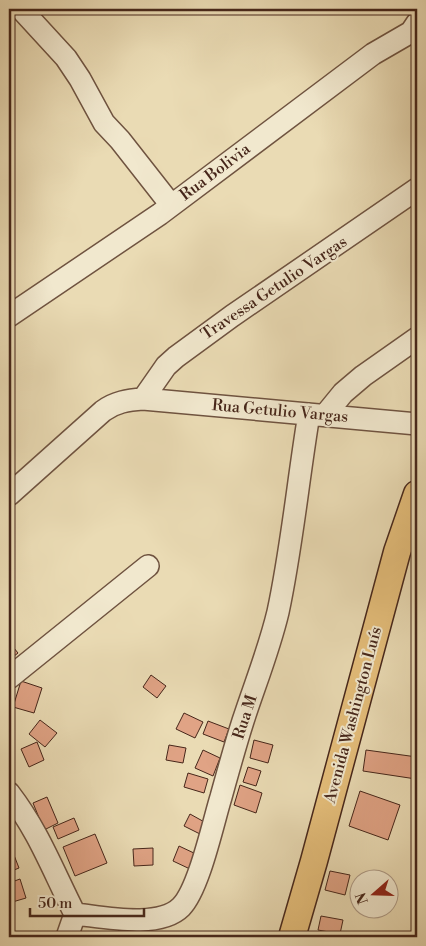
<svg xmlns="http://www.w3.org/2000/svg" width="426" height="946" font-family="'Libre Bodoni',serif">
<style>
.building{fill:#e0a385;stroke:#46261a}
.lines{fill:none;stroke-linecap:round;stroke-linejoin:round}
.minor-casing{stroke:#6f5340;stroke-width:24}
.major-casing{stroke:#46261a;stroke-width:29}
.minor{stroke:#f1e8ce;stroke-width:21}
.major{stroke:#e5be7a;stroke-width:26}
.labels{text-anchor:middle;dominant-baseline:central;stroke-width:4;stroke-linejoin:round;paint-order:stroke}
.street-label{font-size:16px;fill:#46261a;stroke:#f1e8ce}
</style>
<rect width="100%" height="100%" fill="#eadbb4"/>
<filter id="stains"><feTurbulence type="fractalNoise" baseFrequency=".004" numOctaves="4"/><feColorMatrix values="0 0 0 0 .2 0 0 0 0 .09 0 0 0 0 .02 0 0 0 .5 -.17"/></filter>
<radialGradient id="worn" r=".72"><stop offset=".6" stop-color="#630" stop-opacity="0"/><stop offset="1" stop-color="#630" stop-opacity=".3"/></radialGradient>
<!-- building -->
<path class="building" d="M 9,642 L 18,653 L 9,660 Z
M 151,675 L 166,686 L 157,698 L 143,687 Z
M 21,681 L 42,688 L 34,713 L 13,707 Z
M 184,713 L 203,722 L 195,738 L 176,729 Z
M 40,720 L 57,733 L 45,747 L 29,734 Z
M 208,721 L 229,729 L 224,742 L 203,734 Z
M 254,740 L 273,745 L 268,763 L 250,758 Z
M 37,742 L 44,760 L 29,767 L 21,749 Z
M 169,745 L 186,748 L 183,763 L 166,760 Z
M 203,750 L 220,758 L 213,776 L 195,768 Z
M 366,750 L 417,757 L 416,779 L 363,771 Z
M 248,767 L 261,771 L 256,786 L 243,782 Z
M 188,773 L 208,779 L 204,793 L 184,787 Z
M 240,785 L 262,793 L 256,813 L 234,805 Z
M 360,791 L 400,805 L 388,840 L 349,826 Z
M 47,797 L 58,823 L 44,830 L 33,803 Z
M 190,814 L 208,824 L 202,835 L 184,826 Z
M 74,818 L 79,830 L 58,839 L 53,827 Z
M 95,834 L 107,863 L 75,876 L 63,847 Z
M 179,846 L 196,854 L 190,869 L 173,861 Z
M 153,848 L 153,865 L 134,866 L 133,849 Z
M 12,850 L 19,868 L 9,872 L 9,851 Z
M 330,871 L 350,875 L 345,895 L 325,890 Z
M 20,879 L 26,898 L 9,903 L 9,883 Z
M 321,916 L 343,920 L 340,934 L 318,930 Z
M 119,924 L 147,925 L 147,937 L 118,937 Z"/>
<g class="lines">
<defs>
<path id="minor" d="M 21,9 L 66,58 L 80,79 L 104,123 L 120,140 L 171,205
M 9,316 L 160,214 L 373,54 L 411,32 L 417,23
M 143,399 L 166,366 L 176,357 L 232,316 L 417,189
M 325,415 L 343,393 L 363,376 L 417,338
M 9,495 L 103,411 C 115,402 128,400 143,399 L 417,424
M 9,678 L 148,566
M 9,793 C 39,832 53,871 75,914 L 67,937
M 75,914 C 104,917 159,929 181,907 C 199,889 213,823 221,797 C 228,772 235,746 243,721 C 255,684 269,650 278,612 C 292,547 298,480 309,414"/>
<path id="major" d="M 292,937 L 314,861 L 397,552 L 417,494"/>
</defs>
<!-- minor casing -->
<use href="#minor" class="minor-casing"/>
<!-- major casing -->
<use href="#major" class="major-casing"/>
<!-- minor -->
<use href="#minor" class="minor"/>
<!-- major -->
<use href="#major" class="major"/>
</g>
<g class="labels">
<!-- street labels -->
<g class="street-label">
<text transform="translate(215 172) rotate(-37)">Rua Bolivia</text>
<text transform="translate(274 288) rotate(-34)">Travessa Getulio Vargas</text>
<text transform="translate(280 411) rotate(5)">Rua Getulio Vargas</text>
<text transform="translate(353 715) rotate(-75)">Avenida Washington Luís</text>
<text transform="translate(245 717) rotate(-72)">Rua M</text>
</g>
</g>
<!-- margin -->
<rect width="426" height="946" fill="none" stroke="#eadbb4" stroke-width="30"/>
<rect x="10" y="10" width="406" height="926" fill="none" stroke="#46261a" stroke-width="2.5"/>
<rect x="15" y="15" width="396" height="916" fill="none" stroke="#46261a"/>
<!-- north arrow -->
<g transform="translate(374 894) rotate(250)"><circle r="24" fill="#f1e8ce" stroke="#ad9a86"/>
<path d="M0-4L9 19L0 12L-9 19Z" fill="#8f2418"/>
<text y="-8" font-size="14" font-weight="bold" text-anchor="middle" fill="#46261a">N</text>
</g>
<!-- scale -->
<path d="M30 908v8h114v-8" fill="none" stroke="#46261a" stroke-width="2.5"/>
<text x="38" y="908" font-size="15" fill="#46261a" stroke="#f1e8ce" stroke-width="4" paint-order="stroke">50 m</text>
<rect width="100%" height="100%" filter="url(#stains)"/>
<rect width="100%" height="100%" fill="url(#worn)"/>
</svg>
